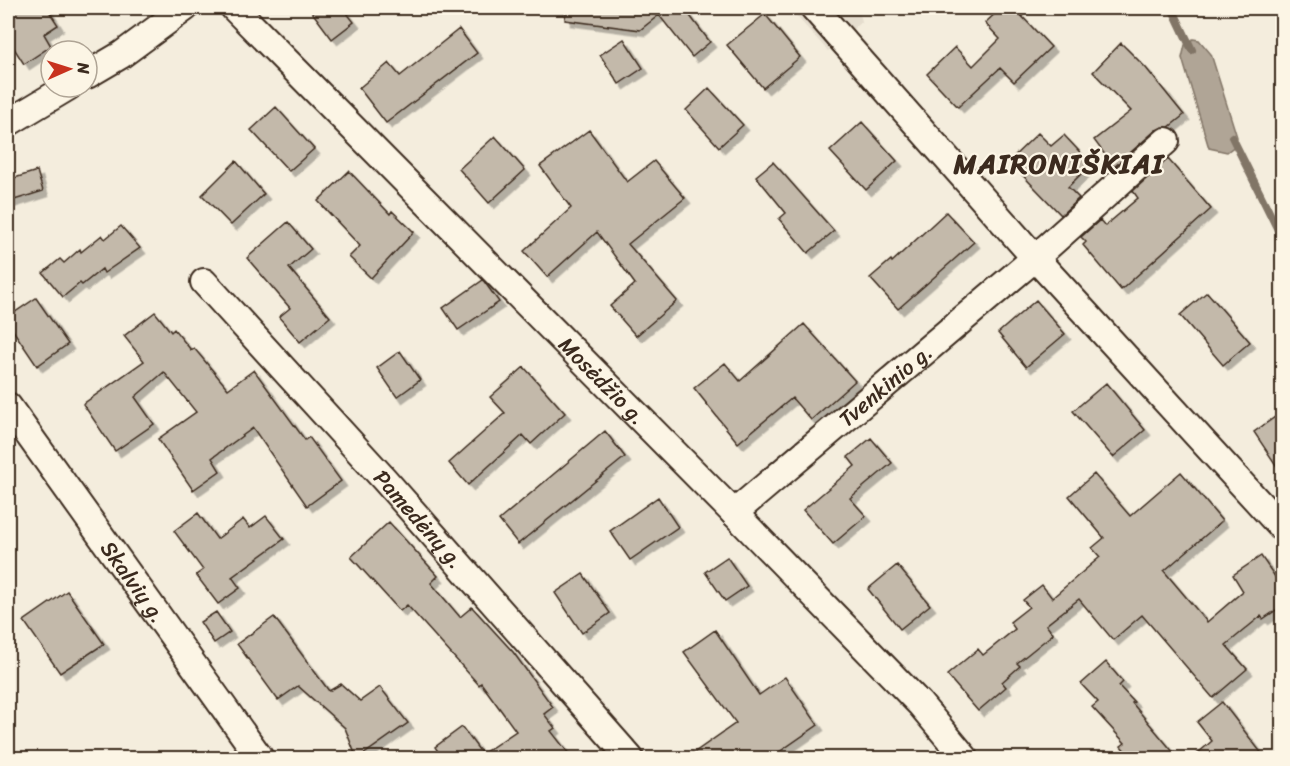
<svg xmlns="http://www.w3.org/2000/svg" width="1290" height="766" font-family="Sriracha,sans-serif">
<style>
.built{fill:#e5ddce}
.water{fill:#b0a596;stroke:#817466;stroke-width:1.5}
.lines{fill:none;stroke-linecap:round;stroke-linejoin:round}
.stream{stroke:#817466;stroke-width:8}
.building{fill:#c3b9aa;stroke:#3b2a1e;stroke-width:1.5;filter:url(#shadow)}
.minor-casing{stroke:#3b2a1e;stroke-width:30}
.minor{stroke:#fcf5e5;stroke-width:26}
.labels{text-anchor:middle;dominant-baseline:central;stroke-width:4.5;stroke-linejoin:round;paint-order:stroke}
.street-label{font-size:22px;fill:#3b2a1e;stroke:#fcf5e5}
.district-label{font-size:28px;font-weight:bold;letter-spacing:1.5px;fill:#3b2a1e;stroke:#fcf5e5}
</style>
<defs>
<filter id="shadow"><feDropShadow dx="5.5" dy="5.5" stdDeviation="0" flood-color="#0004"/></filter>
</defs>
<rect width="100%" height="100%" fill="#f4eddd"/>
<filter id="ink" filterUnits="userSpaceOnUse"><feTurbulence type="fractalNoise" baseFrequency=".0167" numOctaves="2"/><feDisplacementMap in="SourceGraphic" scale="12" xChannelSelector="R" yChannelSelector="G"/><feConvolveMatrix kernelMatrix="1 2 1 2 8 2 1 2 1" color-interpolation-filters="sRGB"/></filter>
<g filter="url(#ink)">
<!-- built -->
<path class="built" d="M 789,8 L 858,8 L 862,21 L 828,51 Z"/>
<!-- water -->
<path class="water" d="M 1193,39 L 1199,40 L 1211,54 L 1237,137 L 1236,145 L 1227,152 L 1209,148 L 1182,58 L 1185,45 Z"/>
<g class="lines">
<!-- stream -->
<path class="stream" d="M 1168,8 L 1174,12 L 1192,50
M 1232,137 L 1282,238"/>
</g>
<!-- building -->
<path class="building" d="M 8,8 L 47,8 L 58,25 L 44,34 L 51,46 L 24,64 L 8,39 Z
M 309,8 L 343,8 L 354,22 L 332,39 Z
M 566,8 L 684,8 L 710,42 L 692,57 L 659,15 L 640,30 L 565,20 Z
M 1001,8 L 1014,8 L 1051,47 L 1014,82 L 1000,68 L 958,107 L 927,74 L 955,47 L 973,66 L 1000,39 L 985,23 Z
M 765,14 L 800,57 L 763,88 L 727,45 Z
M 459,29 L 477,53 L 386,123 L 359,88 L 389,63 L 400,76 Z
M 624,39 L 643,68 L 619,84 L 600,55 Z
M 1121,43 L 1146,68 L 1184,115 L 1169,127 L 1156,130 L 1114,167 L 1094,140 L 1131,111 L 1093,72 Z
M 709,88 L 743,125 L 719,147 L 686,110 Z
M 276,107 L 314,149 L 289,171 L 251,130 Z
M 862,122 L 897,161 L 866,190 L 830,151 Z
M 589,130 L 627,182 L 654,161 L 685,198 L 628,244 L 677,301 L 636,336 L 610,306 L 635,284 L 597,232 L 547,277 L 524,251 L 571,208 L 540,166 Z
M 1038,133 L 1051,146 L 1064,135 L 1091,164 L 1068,187 L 1079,198 L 1061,215 L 1009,161 Z
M 495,136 L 525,170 L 489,203 L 459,169 Z
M 1168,159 L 1211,209 L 1121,290 L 1083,245 L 1086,242 L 1081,237 L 1100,220 L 1105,226 L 1138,198 L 1133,191 Z
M 236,161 L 264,194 L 231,225 L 202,195 Z
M 773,162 L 834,231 L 808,253 L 779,219 L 786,213 L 756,176 Z
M 37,171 L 43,191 L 8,202 L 8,180 Z
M 349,171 L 390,214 L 392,211 L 414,232 L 371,278 L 349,257 L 360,246 L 318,201 Z
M 946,212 L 974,242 L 898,309 L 870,278 L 891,260 L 892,262 Z
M 288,222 L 311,249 L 289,268 L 330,317 L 300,342 L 279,317 L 290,308 L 247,258 Z
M 121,226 L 140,248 L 104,273 L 102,269 L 82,285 L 80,283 L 63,297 L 43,273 L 60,259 L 64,263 L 80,249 L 81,252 L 102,235 L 105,239 Z
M 483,280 L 499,302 L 458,330 L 443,308 Z
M 1207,292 L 1250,342 L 1223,365 L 1180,315 Z
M 36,298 L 68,344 L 37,366 L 8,323 L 8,317 Z
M 1036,300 L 1065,334 L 1026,367 L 998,333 Z
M 155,312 L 171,332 L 174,329 L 191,350 L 194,348 L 228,389 L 254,370 L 305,440 L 309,437 L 341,481 L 307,506 L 253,428 L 212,458 L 220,471 L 193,490 L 158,439 L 196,412 L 164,372 L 135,397 L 154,424 L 115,451 L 83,404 L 144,361 L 124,336 Z
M 804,324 L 855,381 L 811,420 L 792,398 L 738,443 L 694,388 L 725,363 L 740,381 Z
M 400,351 L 420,380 L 397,397 L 377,368 Z
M 524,367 L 565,413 L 531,444 L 523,435 L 468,485 L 449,463 L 505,413 L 490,397 Z
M 1106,383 L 1145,430 L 1113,457 L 1073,411 Z
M 1282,412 L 1282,474 L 1254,432 Z
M 605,431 L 625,457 L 518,544 L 499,520 Z
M 871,438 L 892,463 L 850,498 L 866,516 L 833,544 L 803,510 L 855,466 L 848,457 Z
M 1181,472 L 1222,521 L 1164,571 L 1207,622 L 1243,591 L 1233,575 L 1261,556 L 1282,587 L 1282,606 L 1263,619 L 1261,616 L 1226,645 L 1247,669 L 1213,698 L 1142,615 L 1113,640 L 1079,599 L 1046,625 L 1053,634 L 1017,663 L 1020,666 L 1002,682 L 1006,687 L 978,711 L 947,675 L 978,649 L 983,655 L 1015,629 L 1010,622 L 1029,607 L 1023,600 L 1042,585 L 1052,598 L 1100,557 L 1092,548 L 1104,538 L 1069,496 L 1094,474 L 1130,516 Z
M 658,497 L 678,527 L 630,560 L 610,531 Z
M 198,513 L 217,539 L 243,519 L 250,528 L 266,516 L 284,539 L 232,577 L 240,588 L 218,604 L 196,575 L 203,570 L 174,531 Z
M 389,522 L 438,576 L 431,583 L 460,617 L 472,607 L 513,652 L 553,707 L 544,714 L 555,728 L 551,731 L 573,759 L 443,759 L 435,747 L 462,727 L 482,754 L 516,731 L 481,683 L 479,685 L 407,605 L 400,611 L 351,557 Z
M 727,557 L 747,586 L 725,601 L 705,572 Z
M 897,565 L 930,605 L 900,629 L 868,589 Z
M 583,574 L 610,613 L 582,633 L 555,593 Z
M 67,591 L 104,644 L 60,673 L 24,621 Z
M 216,612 L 230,632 L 214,643 L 200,622 Z
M 274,617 L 329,691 L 341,684 L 360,701 L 380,687 L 408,723 L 357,759 L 345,728 L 298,686 L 278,700 L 237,644 Z
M 715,630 L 759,695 L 785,677 L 818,725 L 769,759 L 685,759 L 736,723 L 684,652 Z
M 1106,662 L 1123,682 L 1119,686 L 1134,702 L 1132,703 L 1179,759 L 1132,759 L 1121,746 L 1125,743 L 1092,707 L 1098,702 L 1081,684 Z
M 1222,702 L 1266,759 L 1191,759 L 1212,741 L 1197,722 Z"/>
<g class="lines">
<defs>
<g id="minor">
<path id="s1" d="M 234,8 L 734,513 L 920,704 L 965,758"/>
<path d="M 814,8 L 1035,258 L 1282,528"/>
<path d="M 87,75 L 121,55 L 185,8"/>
<path d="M 8,123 L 68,87"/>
<path id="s2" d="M 204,282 L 384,479 L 630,758"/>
<path id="s3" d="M 8,406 L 260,758"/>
<path id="s4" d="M 734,513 L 1035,258 L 1166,141"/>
</g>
</defs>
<!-- minor casing -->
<use href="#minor" class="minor-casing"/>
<!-- minor -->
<use href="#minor" class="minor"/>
</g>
</g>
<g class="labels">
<!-- street labels -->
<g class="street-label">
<text stroke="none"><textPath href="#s1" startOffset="524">Mosėdžio g.</textPath></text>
<text stroke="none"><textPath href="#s4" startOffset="198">Tvenkinio g.</textPath></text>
<text stroke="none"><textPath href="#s2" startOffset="320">Pamedėnų g.</textPath></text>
<text stroke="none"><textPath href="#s3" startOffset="216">Skalvių g.</textPath></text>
</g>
<!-- district labels -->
<g class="district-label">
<text x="1059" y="163">MAIRONIŠKIAI</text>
</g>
</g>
<!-- margin -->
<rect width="1290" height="766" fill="none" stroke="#fcf5e5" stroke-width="30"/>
<rect x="15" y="15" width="1260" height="736" fill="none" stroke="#3b2a1e" stroke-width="2" filter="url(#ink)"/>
<!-- north arrow -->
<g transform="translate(69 69) rotate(87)"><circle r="28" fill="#fcf5e5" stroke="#afa495" stroke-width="1.5"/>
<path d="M0-4.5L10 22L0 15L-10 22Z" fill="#c8321e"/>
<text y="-9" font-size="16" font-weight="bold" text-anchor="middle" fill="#3b2a1e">N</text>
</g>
</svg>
